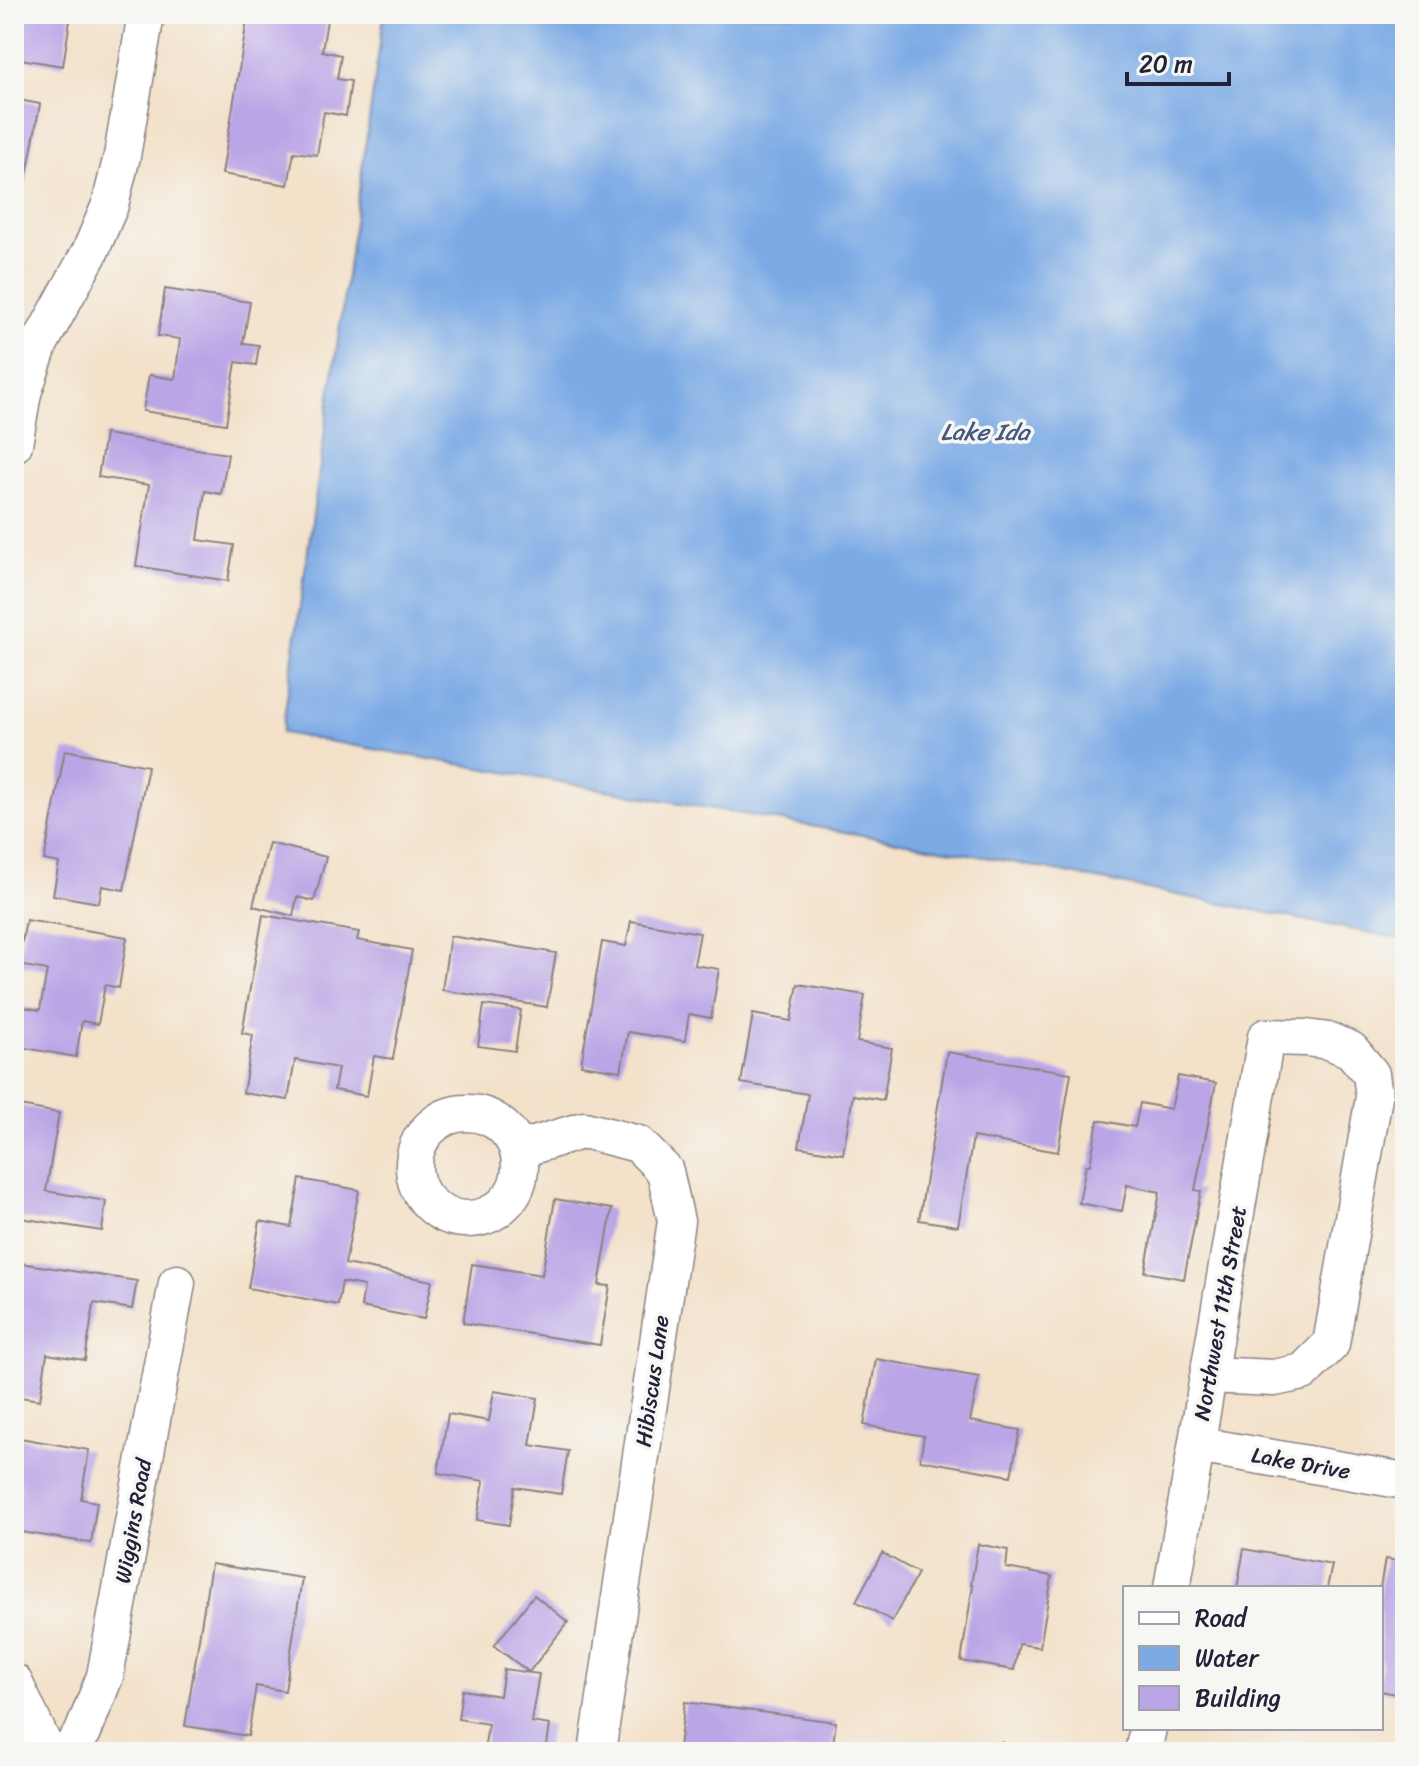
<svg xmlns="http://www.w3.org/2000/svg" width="1419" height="1766" font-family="Sriracha,sans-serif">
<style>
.water{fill:#7baae5;stroke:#4e6690;stroke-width:2}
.building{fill:#baa5e6}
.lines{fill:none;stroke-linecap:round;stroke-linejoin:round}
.minor-casing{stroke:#8a8282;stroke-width:39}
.minor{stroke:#fff;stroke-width:36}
.labels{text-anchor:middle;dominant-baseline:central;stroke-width:7;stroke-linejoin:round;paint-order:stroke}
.street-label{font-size:22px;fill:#22223b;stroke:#f6f6f2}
.water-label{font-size:24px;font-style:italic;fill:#46587f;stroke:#f6f6f2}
</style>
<rect width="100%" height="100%" fill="#f6f6f2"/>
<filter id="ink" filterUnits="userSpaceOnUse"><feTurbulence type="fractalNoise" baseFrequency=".0125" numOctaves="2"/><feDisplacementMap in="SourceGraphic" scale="16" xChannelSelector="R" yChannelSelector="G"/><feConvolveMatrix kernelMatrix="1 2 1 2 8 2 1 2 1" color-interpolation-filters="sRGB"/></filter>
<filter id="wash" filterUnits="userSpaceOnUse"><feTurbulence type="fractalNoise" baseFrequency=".006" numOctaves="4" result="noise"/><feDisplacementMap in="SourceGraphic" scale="32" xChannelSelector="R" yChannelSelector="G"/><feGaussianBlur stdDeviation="1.8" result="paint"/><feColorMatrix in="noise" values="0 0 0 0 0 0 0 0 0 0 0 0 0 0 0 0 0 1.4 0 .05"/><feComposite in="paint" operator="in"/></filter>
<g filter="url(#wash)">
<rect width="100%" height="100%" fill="#f3e1c9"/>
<!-- water -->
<path class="water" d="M 384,14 L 1405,14 L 1405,940 L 975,855 L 282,733 Z"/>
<g id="blocks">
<!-- building -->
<path class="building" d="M 14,14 L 71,14 L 63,66 L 14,58 Z
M 248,14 L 292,14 L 327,20 L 322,51 L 341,55 L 337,79 L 351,81 L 346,116 L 324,112 L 317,155 L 294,152 L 288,185 L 222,174 Z
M 14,99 L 40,104 L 17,229 L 14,228 Z
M 165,289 L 250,302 L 243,343 L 259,345 L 256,365 L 236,362 L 226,424 L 143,411 L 149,375 L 175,379 L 180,339 L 158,336 Z
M 105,434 L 228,454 L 221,494 L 205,491 L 198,540 L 234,545 L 228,581 L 136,566 L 149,485 L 98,477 Z
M 65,750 L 148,766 L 124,890 L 102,886 L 99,903 L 53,895 L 59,863 L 44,860 Z
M 269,843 L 326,857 L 314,901 L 297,897 L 293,916 L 253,906 Z
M 263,915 L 359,932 L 357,940 L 412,950 L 393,1059 L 374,1056 L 367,1096 L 334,1090 L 338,1068 L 295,1060 L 288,1100 L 243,1093 L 253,1035 L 242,1033 Z
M 26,920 L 127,937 L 119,988 L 105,985 L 98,1024 L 82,1021 L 76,1057 L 14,1046 L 14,1030 L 18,1006 L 40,1010 L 47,970 L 18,965 Z
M 631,921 L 700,933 L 694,965 L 719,969 L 711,1018 L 689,1014 L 685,1041 L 628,1032 L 621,1071 L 581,1065 L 602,942 L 626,946 Z
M 450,936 L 556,953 L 547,1007 L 442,990 Z
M 798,984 L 865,995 L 857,1042 L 892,1048 L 883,1100 L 853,1095 L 843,1154 L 799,1147 L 808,1094 L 741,1083 L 753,1014 L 791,1021 Z
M 484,1005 L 521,1010 L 515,1051 L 478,1046 Z
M 947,1052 L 1071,1073 L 1058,1152 L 973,1137 L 958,1226 L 919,1220 Z
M 1178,1076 L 1216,1083 L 1195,1190 L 1201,1191 L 1184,1279 L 1145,1272 L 1160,1192 L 1127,1185 L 1122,1211 L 1079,1203 L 1086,1165 L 1090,1165 L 1098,1120 L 1135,1127 L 1140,1103 L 1171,1109 Z
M 14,1105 L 59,1113 L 46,1191 L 106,1201 L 102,1231 L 14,1217 Z
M 300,1179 L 359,1190 L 345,1264 L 432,1281 L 424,1319 L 361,1307 L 364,1286 L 342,1282 L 338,1305 L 248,1288 L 260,1221 L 291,1227 Z
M 555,1199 L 612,1209 L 599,1285 L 610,1286 L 600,1345 L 463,1323 L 472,1264 L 542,1275 Z
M 14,1262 L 137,1281 L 132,1309 L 94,1303 L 85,1360 L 47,1354 L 40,1400 L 14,1396 Z
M 876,1359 L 979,1377 L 970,1421 L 1020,1430 L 1011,1476 L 920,1460 L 924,1436 L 864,1425 Z
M 494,1391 L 538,1398 L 530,1445 L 568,1451 L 561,1494 L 515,1487 L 509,1525 L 477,1520 L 484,1481 L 438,1473 L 448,1414 L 489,1421 Z
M 14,1437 L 89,1450 L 81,1499 L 97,1502 L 91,1543 L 14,1531 L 21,1484 L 14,1482 Z
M 978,1544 L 1008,1550 L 1006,1568 L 1052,1576 L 1040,1647 L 1019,1644 L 1014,1670 L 961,1661 L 973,1585 L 971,1585 Z
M 1244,1549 L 1332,1565 L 1327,1588 L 1237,1588 Z
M 882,1553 L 918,1573 L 892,1621 L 856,1601 Z
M 1385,1559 L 1405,1562 L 1405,1696 L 1381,1691 L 1380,1588 Z
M 211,1564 L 302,1578 L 285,1691 L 256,1686 L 248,1736 L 185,1726 Z
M 534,1595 L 568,1622 L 529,1672 L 494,1646 Z
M 504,1669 L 539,1674 L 531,1722 L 550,1725 L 546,1752 L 484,1752 L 488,1724 L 458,1719 L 462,1690 L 500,1696 Z
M 685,1702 L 836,1722 L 832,1752 L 713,1752 L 679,1747 Z
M 1002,1742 L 1010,1752 L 989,1752 Z"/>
</g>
</g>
<g filter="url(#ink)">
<use href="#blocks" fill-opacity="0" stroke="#8a8282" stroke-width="2"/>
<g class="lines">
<defs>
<path id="minor" d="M 14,444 L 23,393 L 40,343 L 90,252 L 110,205 L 122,156 L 146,14
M414 1166a53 53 0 1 1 106 0a53 53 0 1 1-106 0Z
M 518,1150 L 584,1130 L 638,1144 L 665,1171 L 676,1221 L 597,1752
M 1197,1445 L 1405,1481
M 1172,1588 L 1266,1037 L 1306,1038 L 1329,1041 L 1351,1050 L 1371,1074 L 1374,1097 L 1331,1344 L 1303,1372 L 1274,1378 L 1209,1375
M 14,1682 L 47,1752
M 68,1752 L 83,1732 L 105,1676 L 177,1283
M 1143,1752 L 1148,1728"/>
</defs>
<!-- minor casing -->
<use href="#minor" class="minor-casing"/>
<!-- minor -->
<use href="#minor" class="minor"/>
</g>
</g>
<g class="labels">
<!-- street labels -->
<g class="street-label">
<text transform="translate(1220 1313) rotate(-80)">Northwest 11th Street</text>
<text transform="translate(652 1381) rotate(-82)">Hibiscus Lane</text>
<text transform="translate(1301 1463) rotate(10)">Lake Drive</text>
<text transform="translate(133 1521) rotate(-80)">Wiggins Road</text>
</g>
<!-- water labels -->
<g class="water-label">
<text x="985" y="432">Lake Ida</text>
</g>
</g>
<!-- margin -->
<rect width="1419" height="1766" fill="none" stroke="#f6f6f2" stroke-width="48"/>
<!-- legend -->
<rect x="1123" y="1586" width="260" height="144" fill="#f6f6f2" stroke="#a1a1a9" stroke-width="2"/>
<rect x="1139" y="1612" width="40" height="12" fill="#ffffff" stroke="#a1a1a9" stroke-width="2"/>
<text x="1195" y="1626" font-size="24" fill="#22223b">Road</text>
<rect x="1139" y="1646" width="40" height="24" fill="#7baae5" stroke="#a1a1a9" stroke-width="2"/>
<text x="1195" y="1666" font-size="24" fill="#22223b">Water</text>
<rect x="1139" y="1686" width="40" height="24" fill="#baa5e6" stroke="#a1a1a9" stroke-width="2"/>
<text x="1195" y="1706" font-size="24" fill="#22223b">Building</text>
<!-- scale -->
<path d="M1127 72v12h102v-12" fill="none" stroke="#22223b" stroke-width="4"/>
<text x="1139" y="72" font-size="24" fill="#22223b" stroke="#f6f6f2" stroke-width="6" paint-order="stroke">20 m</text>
</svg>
